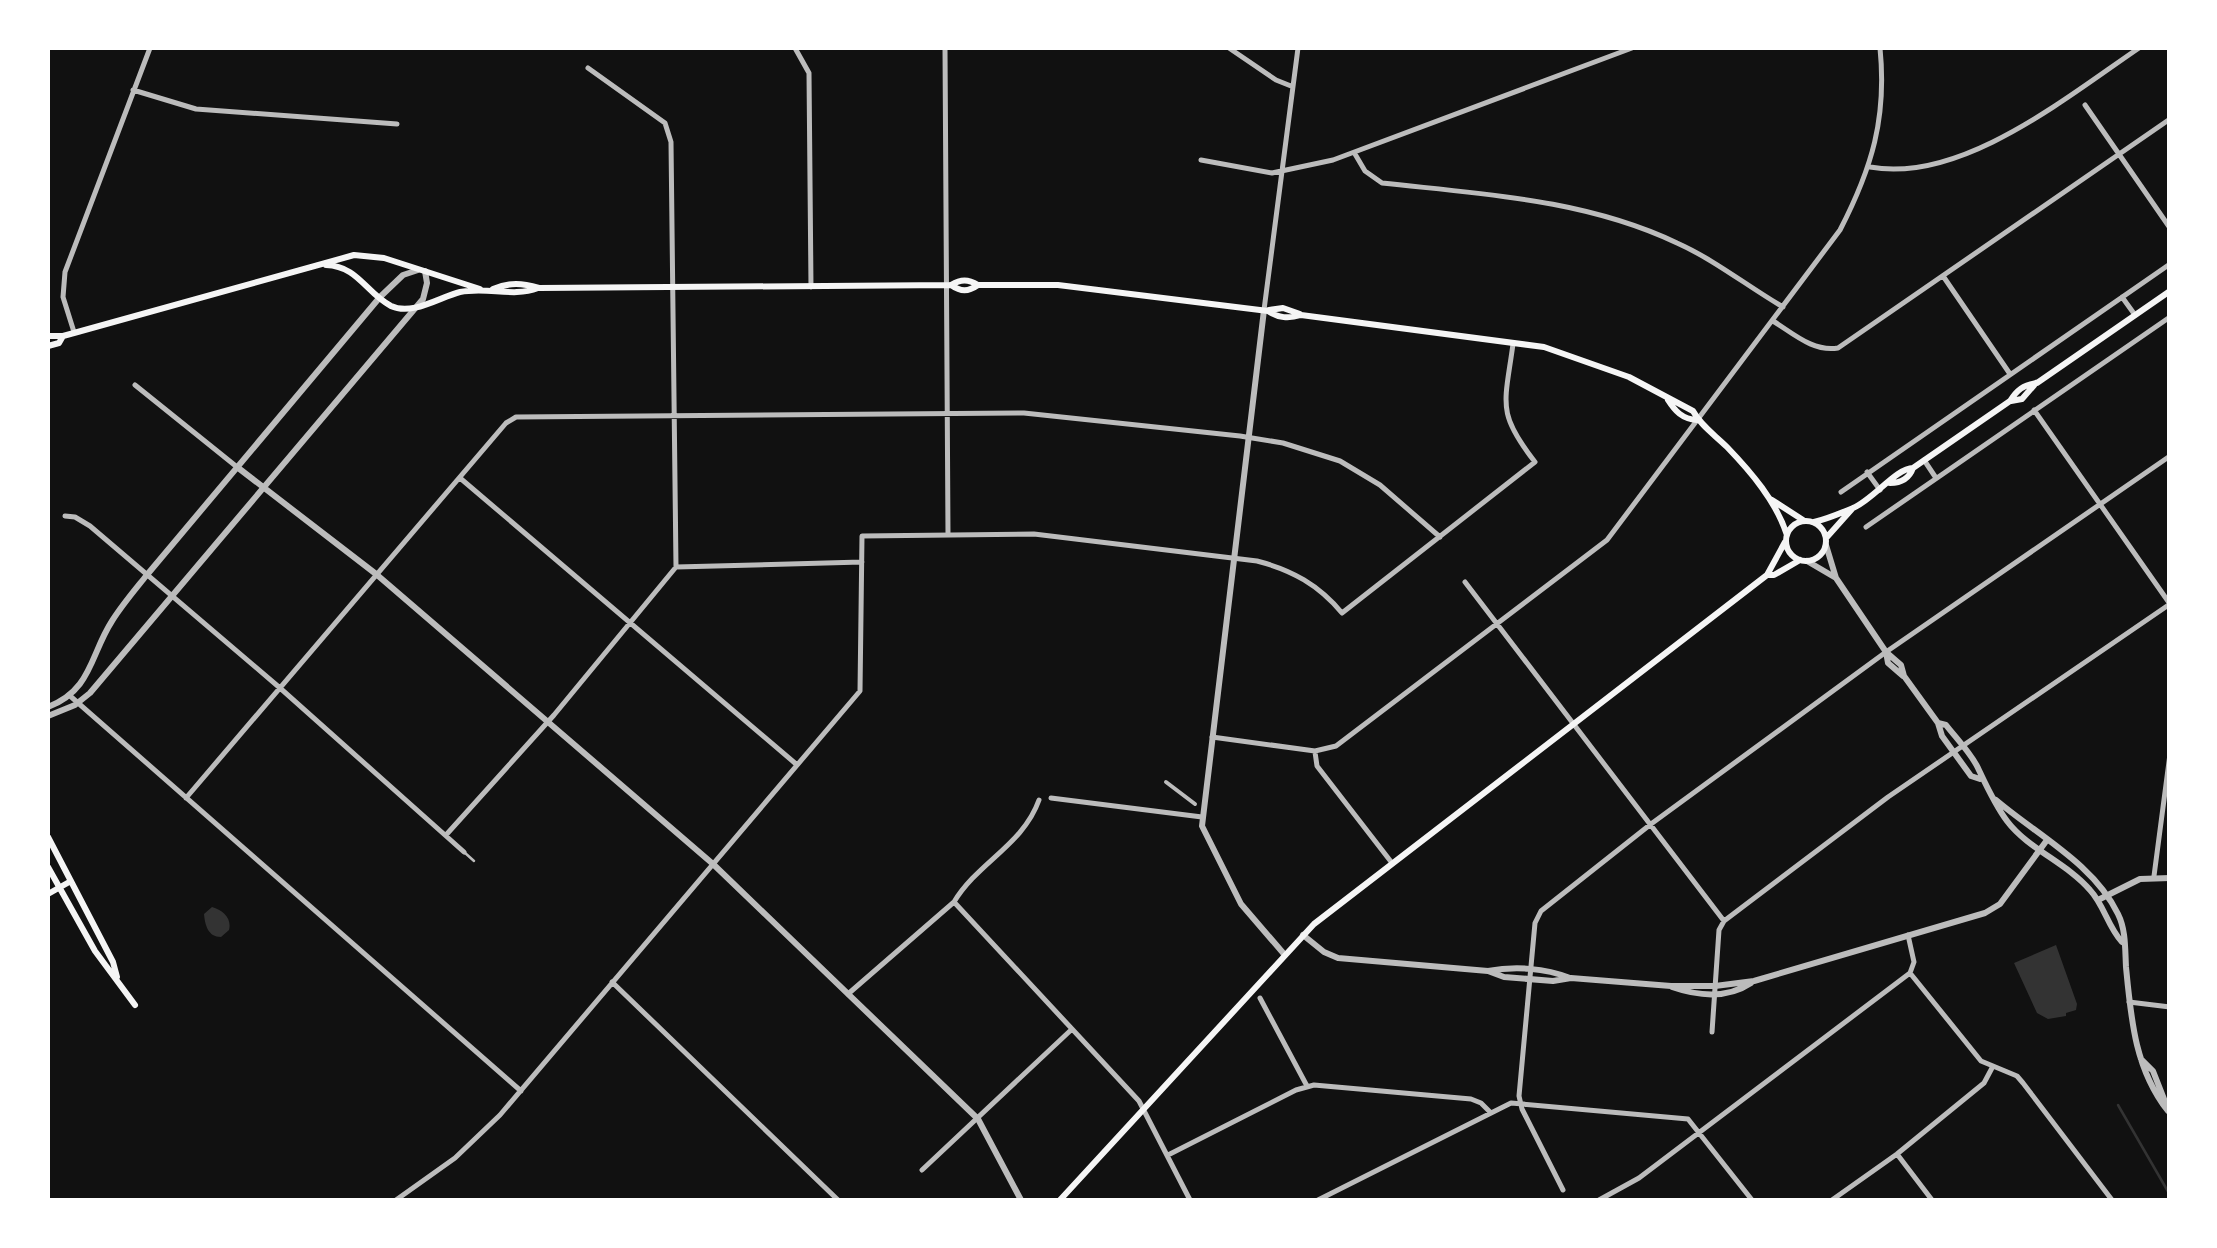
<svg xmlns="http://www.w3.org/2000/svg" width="2217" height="1248" font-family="'Fira Sans',sans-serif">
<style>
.water{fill:#333}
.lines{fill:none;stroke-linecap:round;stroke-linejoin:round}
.stream{stroke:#333;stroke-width:2.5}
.service{stroke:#bcbcbc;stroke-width:2.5}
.pedestrian{stroke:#bcbcbc;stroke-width:4}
.minor{stroke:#bcbcbc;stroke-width:5}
.tertiary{stroke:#bcbcbc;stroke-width:6}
.secondary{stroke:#f5f5f5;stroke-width:6}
</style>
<rect width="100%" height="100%" fill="#111"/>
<!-- water -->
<path class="water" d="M 212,907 C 223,910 232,918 229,930 L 221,937 C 208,937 205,925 204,914 Z
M 2056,945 L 2077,1004 L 2076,1010 L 2066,1013 L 2066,1016 L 2048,1019 L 2037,1013 L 2014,963 Z"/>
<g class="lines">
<!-- stream -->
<path class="stream" d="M 2118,1105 L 2170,1195"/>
<!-- service -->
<path class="service" d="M 464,852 L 474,861"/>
<!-- pedestrian -->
<path class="pedestrian" d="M 1166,782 L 1195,804"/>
<!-- minor -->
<path class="minor" d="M 795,48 L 809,73 L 811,287
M 945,48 L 948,534
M 1229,48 L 1276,80 L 1291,86
M 133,90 L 196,109 L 397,124
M 2085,105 L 2170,228
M 1355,154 L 1365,171 L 1382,183 C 1481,194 1585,199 1677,243 C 1715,260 1747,286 1783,307
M 1201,160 L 1272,173 L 1333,160 L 1632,48
M 1870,167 C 1961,184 2068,96 2139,48
M 1943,276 L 2010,374
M 2122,297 L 2135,315
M 1264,310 L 1298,48
M 1773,321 C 1794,334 1813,352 1838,348 L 2170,119
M 74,332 L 63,297 L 65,272 L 150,48
M 135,385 L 237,467
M 1924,460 L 1936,478
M 1867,472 L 1880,490
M 460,478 L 796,764
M 1841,492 L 2170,264
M 65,516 L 75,517 L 90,526 L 280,688 L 464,852
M 1866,527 L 2170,317
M 676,567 L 862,562
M 1465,582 L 1724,921
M 69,695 L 521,1091
M 1212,737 L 1315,751 L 1336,746 L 1607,540 L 1840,230 C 1872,168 1887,118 1880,48
M 1315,752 L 1317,766 L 1392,863
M 186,798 L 506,423 L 516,417 L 1024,413 L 1240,436 L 1283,443 L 1340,461 L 1380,485 L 1440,537
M 1051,798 L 1202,817
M 446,835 L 554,715 L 676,567 L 671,142 L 665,123 L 588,68
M 2154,876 L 2170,754
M 954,902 L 1139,1101 L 1190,1200
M 1910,973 L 1981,1061 L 2017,1076 L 2023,1083 L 2112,1200
M 612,982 L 838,1200
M 848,994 L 954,902 C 978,862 1023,845 1039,800
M 1260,998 L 1307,1086
M 2129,1002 L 2170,1007
M 1712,1032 L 1719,930 L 1724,921 L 1888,797 L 2170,604 L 2034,410
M 1897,1154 L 1932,1200
M 1168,1155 L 1296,1090 L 1314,1085 L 1471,1099 L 1481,1103 L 1490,1112
M 922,1170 L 1071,1030
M 1563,1190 L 1522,1109 L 1519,1096 L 1535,923 L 1541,911 L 1651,824 L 1886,652 L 2170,456
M 396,1200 L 455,1158 L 500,1115 L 860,691 L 862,536 L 1034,534 L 1257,561 C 1292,570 1319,585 1342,613 L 1535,462 C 1496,412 1505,404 1513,344
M 1318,1200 L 1511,1103 L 1688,1119 L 1752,1200
M 1599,1200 L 1639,1178 L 1910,973 L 1914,962 L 1908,935
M 1832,1200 L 1897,1154 L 1984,1083 L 1992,1068"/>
<!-- tertiary -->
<path class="tertiary" d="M 1264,310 L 1202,826 L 1241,904 L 1284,954
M 237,467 L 376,574 L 713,864 L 978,1119 L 1021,1200
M 1826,545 L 1836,578 L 1886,652 L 1901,665 L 1904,676 L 1938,723 L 1942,736 L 1971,776 L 1980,779
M 1807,561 L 1836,578
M 1886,652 L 1888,663 L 1903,676
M 48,707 C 92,690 90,655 112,621 C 122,605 134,591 146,576 L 380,297 L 403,275 L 418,270
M 48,716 L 75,705 L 90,693 L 423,299 L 427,283 L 425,271
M 1938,723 L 1946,725 C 1956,738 1971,753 1978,768 C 1986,785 1995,805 2007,821 C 2028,849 2067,863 2090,890 C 2104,905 2108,927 2122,942
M 1996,800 C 2037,835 2094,864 2118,914 C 2126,930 2125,949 2126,967 C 2131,1019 2135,1069 2168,1111
M 2098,900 L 2140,879 L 2170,878
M 1303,935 L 1324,952 L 1338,958 L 1488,971 C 1515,966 1545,968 1570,978
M 1488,971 L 1504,977 L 1553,981 L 1571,978 L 1671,986 L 1715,986 L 1754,981 L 1985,913 L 2000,904 L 2047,840
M 1672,987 C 1698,996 1727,999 1751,983
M 2141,1059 L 2153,1071 L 2166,1104"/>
<!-- secondary -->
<path class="secondary" d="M 326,265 C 358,266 366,293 391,306 C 412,316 440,297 460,292 C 488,286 512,298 538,288
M 951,285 C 961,292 968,292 978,285
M 493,289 C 510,282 522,283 539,288 L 951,285 C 961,279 968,279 978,285 L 1058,285 L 1268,311 C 1279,318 1288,319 1301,315 L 1544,347 L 1629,377 L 1693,411 C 1701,426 1715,435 1727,447 C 1751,472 1776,501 1787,535
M 1269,310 L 1283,308 L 1300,314
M 48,336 L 63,336
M 48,346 L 59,343 L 63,336 L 74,333 L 354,255 L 384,258 L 480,289
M 1668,400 C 1675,411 1682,419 1697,420
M 2011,401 L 2022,399 L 2036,383
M 1890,483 C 1901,483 1909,479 1913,468 L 2010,401 C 2017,390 2023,385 2037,383 L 2170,291
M 1772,500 L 1803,520
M1786 541a20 20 0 1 1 40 0a20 20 0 1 1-40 0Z
M 1814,522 C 1827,519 1841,513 1853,508 C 1873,500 1896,468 1913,468
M 1827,537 L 1852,509
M 1767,575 L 1785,542
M 48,837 L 113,962 L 117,977
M 48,867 L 95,951 L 135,1005
M 48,894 L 71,881
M 1060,1200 L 1314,924 L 1767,575 L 1774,575 L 1800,560"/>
</g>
<!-- border -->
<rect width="2217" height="1248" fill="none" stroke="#ffffff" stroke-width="100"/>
</svg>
